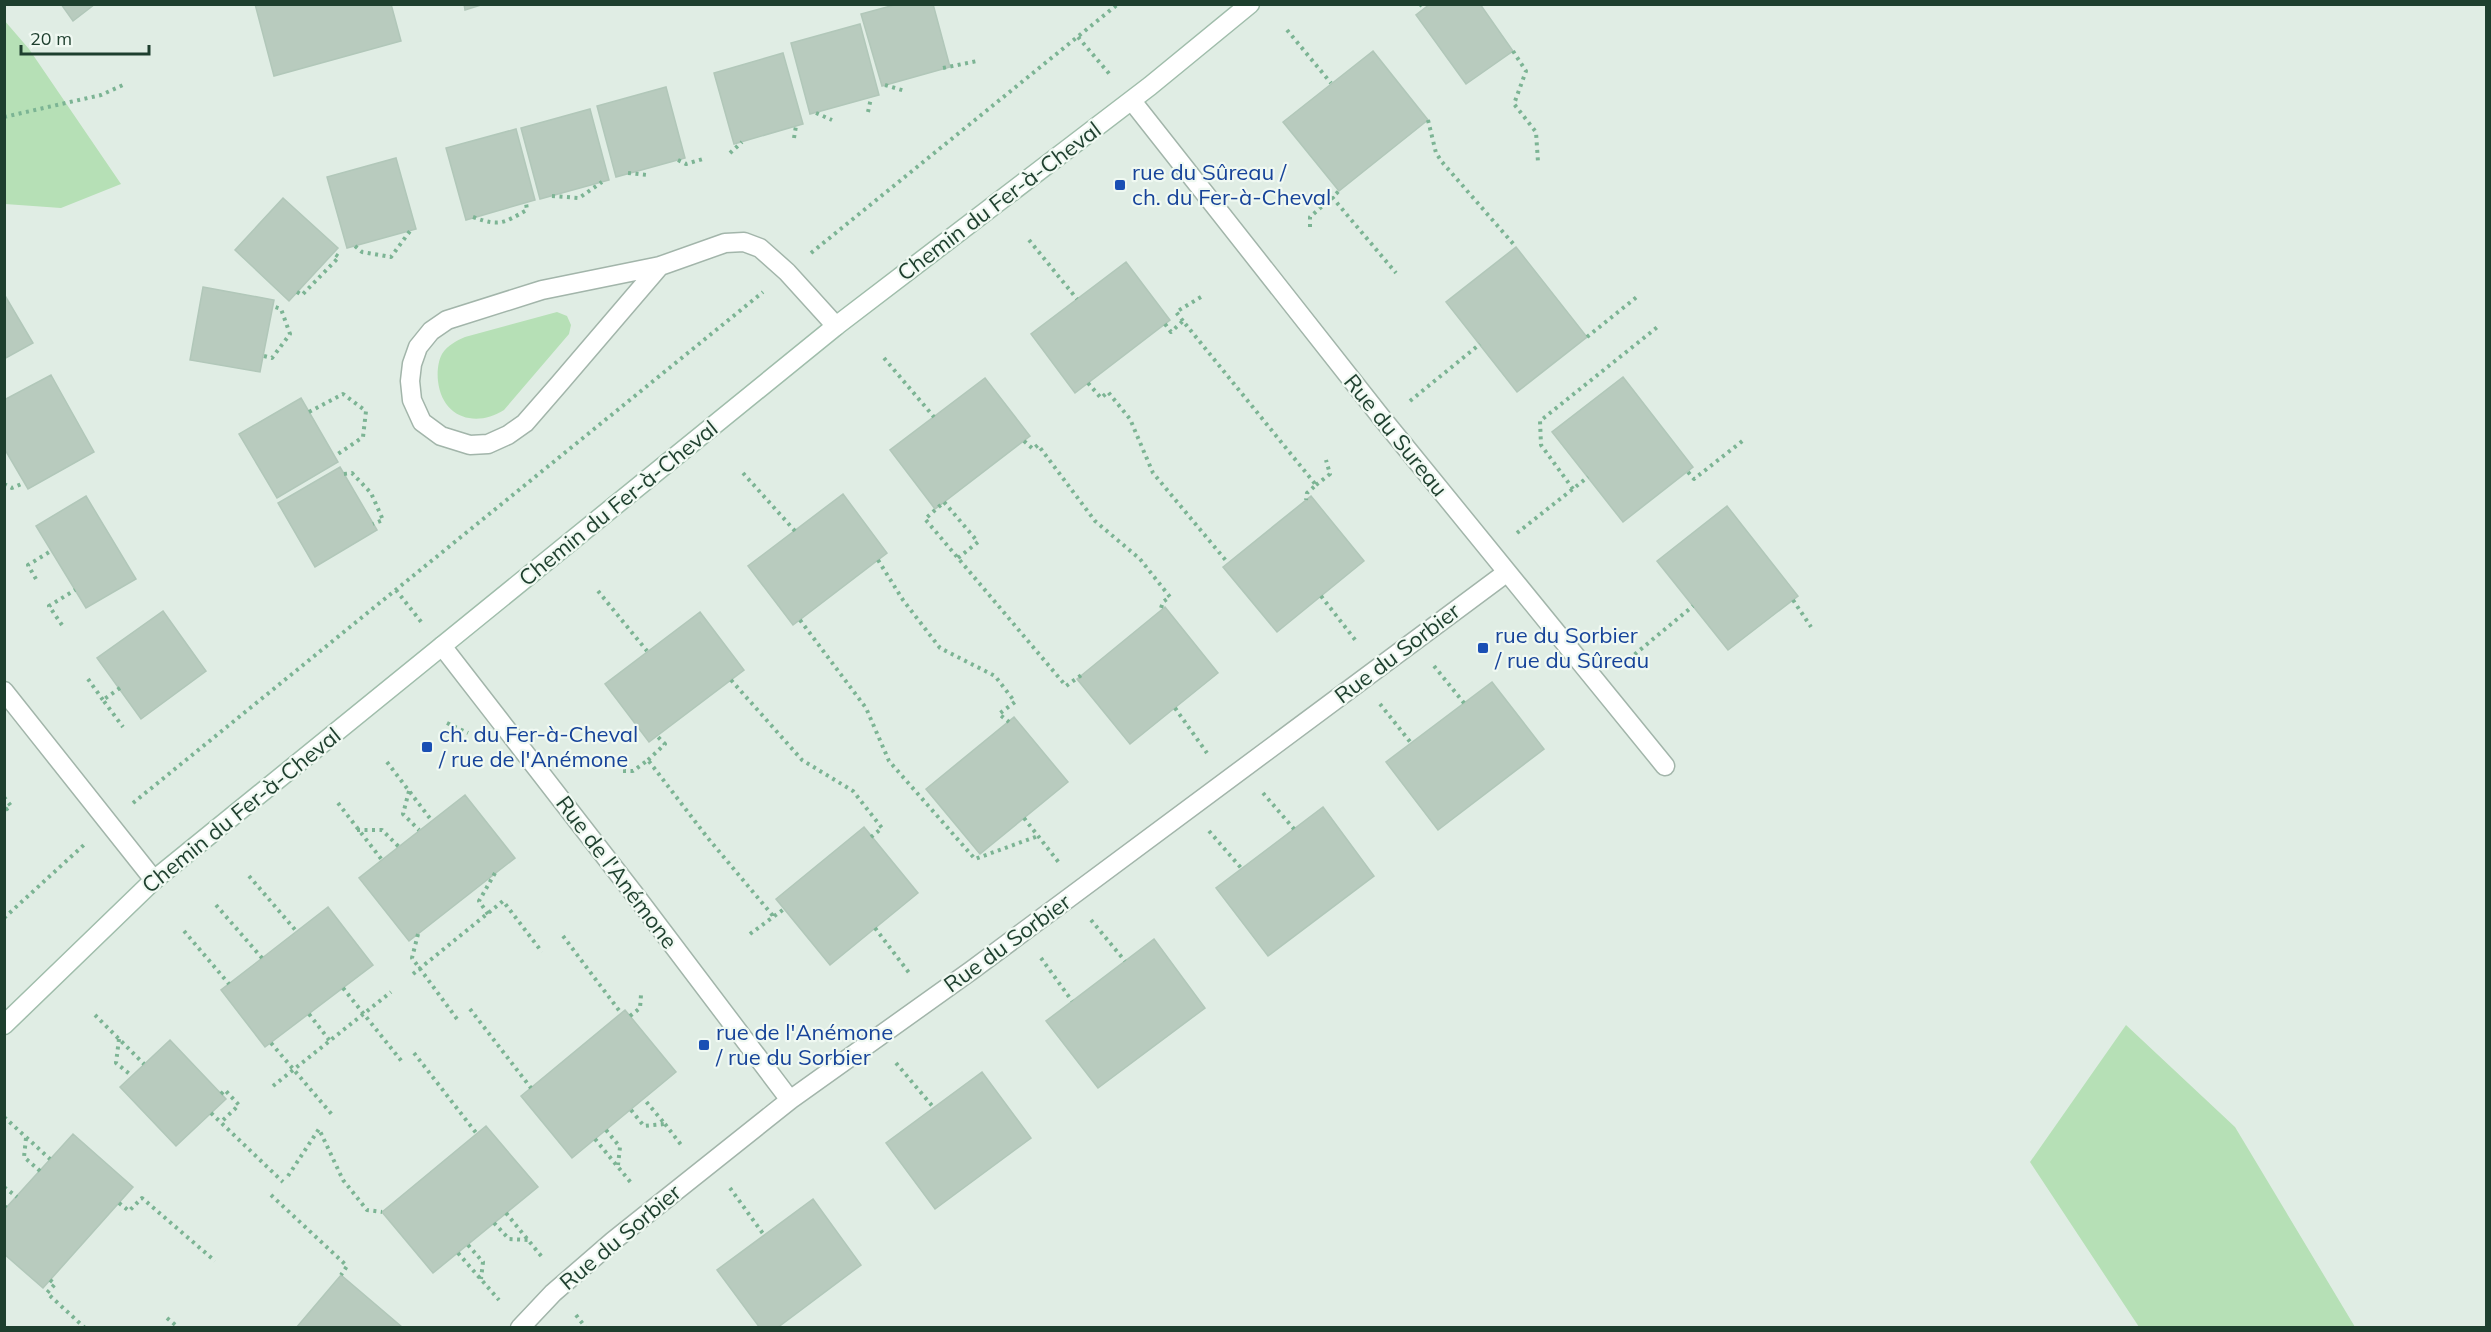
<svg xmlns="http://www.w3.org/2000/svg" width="2491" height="1332" font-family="Mulish,sans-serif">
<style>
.green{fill:#b6e0b6}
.building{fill:#b8cbbe;stroke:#b1c7b9;stroke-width:1.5}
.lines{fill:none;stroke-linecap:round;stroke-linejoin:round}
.street-casing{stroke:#a2b5aa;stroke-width:21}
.secondary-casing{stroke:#a0bdab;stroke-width:21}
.path{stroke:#7cb494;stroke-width:4;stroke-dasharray:3 4.5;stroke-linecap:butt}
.street{stroke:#fff;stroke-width:18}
.secondary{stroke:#fff;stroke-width:18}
.transit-dot{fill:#1a4fb4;stroke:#f0f9f2;stroke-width:2}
.labels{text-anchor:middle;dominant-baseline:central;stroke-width:4.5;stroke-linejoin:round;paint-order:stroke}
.transit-label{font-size:22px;fill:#164399;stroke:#f0f9f2;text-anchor:start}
.street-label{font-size:22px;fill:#1e3f2e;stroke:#f0f9f2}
</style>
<rect width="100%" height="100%" fill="#e0ede4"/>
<!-- green -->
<path class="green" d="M 4,20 L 29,49 L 121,184 L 61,208 L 5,204 Z
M 557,312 L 567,316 L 571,325 L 569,334 L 504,410 C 476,428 442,418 438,381 C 437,373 438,361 442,354 C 448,345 456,341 465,337 Z
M 2126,1025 L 2235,1127 L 2355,1327 L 2139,1327 L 2030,1162 Z"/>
<!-- building -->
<path class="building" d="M 61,4 L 95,4 L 73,21 Z
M 255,4 L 391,4 L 401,41 L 274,76 Z
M 464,4 L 484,4 L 465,10 Z
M 898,4 L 933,4 L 950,67 L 882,86 L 861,14 Z
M 1430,4 L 1480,4 L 1513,51 L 1466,84 L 1416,15 Z
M 860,24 L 879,95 L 810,114 L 791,43 Z
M 1373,51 L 1428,120 L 1339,191 L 1283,122 Z
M 783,53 L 803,124 L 734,144 L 714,73 Z
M 666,87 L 685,158 L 616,177 L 597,106 Z
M 590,109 L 609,180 L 540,199 L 521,128 Z
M 516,129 L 535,200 L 466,220 L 446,148 Z
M 396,158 L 416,229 L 347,248 L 327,177 Z
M 283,198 L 338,248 L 289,301 L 235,250 Z
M 1516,247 L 1587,337 L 1517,392 L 1446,302 Z
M 1126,262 L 1170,320 L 1075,393 L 1031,334 Z
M 203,287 L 274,300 L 260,372 L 190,360 Z
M 4,294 L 33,343 L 4,359 Z
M 51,375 L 94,452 L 28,489 L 4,448 L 4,400 Z
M 1623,377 L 1693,467 L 1623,522 L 1552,432 Z
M 985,378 L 1030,436 L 935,509 L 890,450 Z
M 301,398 L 338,462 L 277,498 L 239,434 Z
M 340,467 L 377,530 L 315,567 L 278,503 Z
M 843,494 L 887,553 L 793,625 L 748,566 Z
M 86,496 L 136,579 L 86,608 L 36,526 Z
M 1311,496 L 1364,561 L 1277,632 L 1223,567 Z
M 1727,506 L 1798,596 L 1728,650 L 1657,561 Z
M 1165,607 L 1218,673 L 1130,744 L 1077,679 Z
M 163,611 L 206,671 L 141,719 L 97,658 Z
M 700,612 L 744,670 L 649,742 L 605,684 Z
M 1492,682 L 1544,749 L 1438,830 L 1386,762 Z
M 1014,717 L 1068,782 L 980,854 L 926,789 Z
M 465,795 L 515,858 L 409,941 L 359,878 Z
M 1323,807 L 1374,876 L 1268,956 L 1216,888 Z
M 864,827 L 918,893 L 830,965 L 776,899 Z
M 328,907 L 373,965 L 265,1047 L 221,990 Z
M 1154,939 L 1205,1008 L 1098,1088 L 1046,1021 Z
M 625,1010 L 676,1072 L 572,1158 L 521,1096 Z
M 170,1040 L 226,1099 L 176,1146 L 120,1087 Z
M 982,1072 L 1031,1138 L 935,1209 L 886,1143 Z
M 486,1126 L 538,1187 L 433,1273 L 382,1212 Z
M 73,1134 L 133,1187 L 43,1288 L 4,1254 L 4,1210 Z
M 813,1199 L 861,1265 L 777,1328 L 760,1328 L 717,1270 Z
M 341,1275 L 402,1327 L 401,1328 L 296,1328 Z"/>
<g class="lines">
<defs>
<path id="street" d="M 1132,101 L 1381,417 L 1665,766
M 660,266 L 559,384 L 525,423 L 508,435 L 488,444 L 470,445 L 441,436 L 422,422 L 412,400 L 410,381 L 412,364 L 418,347 L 431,331 L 447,320 L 542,290 L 660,266 L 725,243 L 744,242 L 760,248 L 787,272 L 836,326
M 442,646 L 635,895 L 790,1100
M 4,691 L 154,880
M 520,1328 L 553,1293 L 613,1241 L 790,1100 L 972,970 L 1506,573"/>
<path id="secondary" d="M 4,1025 L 154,880 L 836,326 L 1150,86 L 1250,4"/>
</defs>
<!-- street casing -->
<use href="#street" class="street-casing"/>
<!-- secondary casing -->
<use href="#secondary" class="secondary-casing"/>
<!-- path -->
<path class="path" d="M 1420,4 L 1424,9
M 1287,30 L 1331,83
M 1078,37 L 1112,77
M 1513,51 L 1526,71 L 1514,104 L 1536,132 L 1538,162
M 943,68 L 977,61
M 885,85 L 905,91
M 868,112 L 871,98
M 816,113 L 832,120
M 4,117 L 101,95 L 123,85
M 1428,120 L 1436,153 L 1442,162 L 1516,247
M 794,138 L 796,126
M 730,153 L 742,142
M 678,160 L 686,164 L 703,159
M 628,173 L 647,175
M 552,196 L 579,198 L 602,182
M 1332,197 L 1396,273
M 473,217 C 500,227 503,223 527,210 L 526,203
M 1310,227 L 1310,217 L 1339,191
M 1029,240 L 1077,299
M 355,246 L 362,252 L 391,257 L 410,231
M 811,253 L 1118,4
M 297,292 L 302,295 L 339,257 L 333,253
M 1183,321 L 1176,312 L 1201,297
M 1165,324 L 1171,332 L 1183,321 L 1316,485 L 1307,493 L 1306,500
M 1587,337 L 1638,296
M 264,356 L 272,358 L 290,334 L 281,309 L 272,306
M 884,358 L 934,417
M 1088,383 L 1101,398 L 1108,392 L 1130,419 L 1153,473 L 1228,563
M 1410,401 L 1480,344
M 309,412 L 343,394 L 366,411 L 363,437 L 335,456
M 1024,441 L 1033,449 L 1038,445 L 1095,521 L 1140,559 L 1170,597 L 1163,602 L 1160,611
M 1688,472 L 1694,479 L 1745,439
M 743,473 L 795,531
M 344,474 L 352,473 L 371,493 L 383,520 L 373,524
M 4,484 L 12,488 L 24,483
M 1316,485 L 1330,474 L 1326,460
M 1573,489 L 1541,445 L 1540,421 L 1660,325
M 1517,533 L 1588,477
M 958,558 L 978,542 L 944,502 L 925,519 L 1066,686 L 1083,674
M 878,560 L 903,600 L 940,648 L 995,676 L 1015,702 L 999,714 L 1009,722
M 36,579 L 28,565 L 51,551
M 396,590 L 422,623
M 598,591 L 647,651
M 1321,596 L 1356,641
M 1793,600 L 1811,627
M 800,620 L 866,708 L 889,761 L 975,859 L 1038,836
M 62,625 L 49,606 L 75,590
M 1623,664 L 1693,606
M 1434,666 L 1464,703
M 88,679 L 103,700
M 731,680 L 802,760 L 853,791 L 882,828 L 871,837
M 120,688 L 103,700 L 123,727
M 1380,704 L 1411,743
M 1175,708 L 1207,753
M 447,723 L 468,733
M 648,760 L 665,744 L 657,736
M 387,762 L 432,821
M 623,771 L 633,771 L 648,760 L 707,837 L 774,917
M 409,791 L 403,814 L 419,830
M 1263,793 L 1294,829
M 4,797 L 11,806 L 4,811
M 133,803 L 763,292
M 338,803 L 382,860
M 1024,818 L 1060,864
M 357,830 L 382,830 L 399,847
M 1209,831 L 1242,869
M 249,876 L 297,932
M 216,905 L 262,958
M 488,914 L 479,901 L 495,873
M 4,918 L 86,843
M 1091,920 L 1125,961
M 875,928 L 910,974
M 184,931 L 229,984
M 418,934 L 412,958 L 457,1019
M 750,934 L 784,909
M 563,936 L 621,1013
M 1041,958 L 1072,1001
M 413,974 L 503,901 L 542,952
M 343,988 L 403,1063
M 470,1009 L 531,1088
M 309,1014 L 330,1041
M 95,1015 L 144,1064
M 630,1016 L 640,1008 L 641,995
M 119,1039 L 116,1063 L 132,1076
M 271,1043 L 334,1117
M 414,1053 L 477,1134
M 896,1063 L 934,1108
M 273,1086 L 391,992
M 221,1094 L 225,1090 L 239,1105 L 221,1122
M 631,1110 L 644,1126 L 665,1124 L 644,1099
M 211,1113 L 283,1182
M 4,1117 L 50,1159
M 665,1124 L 682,1146
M 606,1130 L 620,1147 L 618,1165
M 26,1138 L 24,1157 L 40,1171
M 595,1139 L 632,1184
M 288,1176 L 319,1129 L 343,1180 L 367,1210 L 382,1212
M 4,1187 L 17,1197
M 730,1188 L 764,1235
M 271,1195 L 347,1266 L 341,1275
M 119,1203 L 129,1211 L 142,1198 L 215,1261
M 4,1206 L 7,1208
M 506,1213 L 542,1257
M 494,1223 L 509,1239 L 528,1240
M 468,1245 L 483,1262 L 481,1279
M 458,1253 L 499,1300
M 50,1280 L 55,1284 L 47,1293 L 85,1328
M 576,1315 L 586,1328
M 167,1318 L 179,1328"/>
<!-- street -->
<use href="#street" class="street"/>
<!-- secondary -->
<use href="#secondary" class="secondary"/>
</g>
<!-- markers -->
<g class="transit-dot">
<rect x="1114" y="179" width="12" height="12" rx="3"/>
<rect x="1477" y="642" width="12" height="12" rx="3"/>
<rect x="421" y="741" width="12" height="12" rx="3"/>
<rect x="698" y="1039" width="12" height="12" rx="3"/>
</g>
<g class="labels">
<!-- transit labels -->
<g class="transit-label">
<text x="1132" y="172">rue du Sûreau /<tspan x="1132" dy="25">ch. du Fer-à-Cheval</tspan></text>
<text x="1495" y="635">rue du Sorbier<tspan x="1495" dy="25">/ rue du Sûreau</tspan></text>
<text x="439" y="734">ch. du Fer-à-Cheval<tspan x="439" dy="25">/ rue de l'Anémone</tspan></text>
<text x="716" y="1032">rue de l'Anémone<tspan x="716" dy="25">/ rue du Sorbier</tspan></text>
</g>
<!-- street labels -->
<g class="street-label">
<text transform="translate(999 201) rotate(-37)">Chemin du Fer-à-Cheval</text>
<text transform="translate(1396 435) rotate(51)">Rue du Sureau</text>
<text transform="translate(618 503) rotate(-39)">Chemin du Fer-à-Cheval</text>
<text transform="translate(1397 653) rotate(-37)">Rue du Sorbier</text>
<text transform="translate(241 810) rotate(-39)">Chemin du Fer-à-Cheval</text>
<text transform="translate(617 872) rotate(53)">Rue de l'Anémone</text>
<text transform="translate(1007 943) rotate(-36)">Rue du Sorbier</text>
<text transform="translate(620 1237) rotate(-40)">Rue du Sorbier</text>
</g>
</g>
<!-- border -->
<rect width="2491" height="1332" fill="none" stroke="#1e3f2e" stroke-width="12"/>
<!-- scale -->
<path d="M21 45v9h128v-9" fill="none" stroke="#1e3f2e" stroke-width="3"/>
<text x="30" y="45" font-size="18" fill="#1e3f2e" stroke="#f0f9f2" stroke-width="4.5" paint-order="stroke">20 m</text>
</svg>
